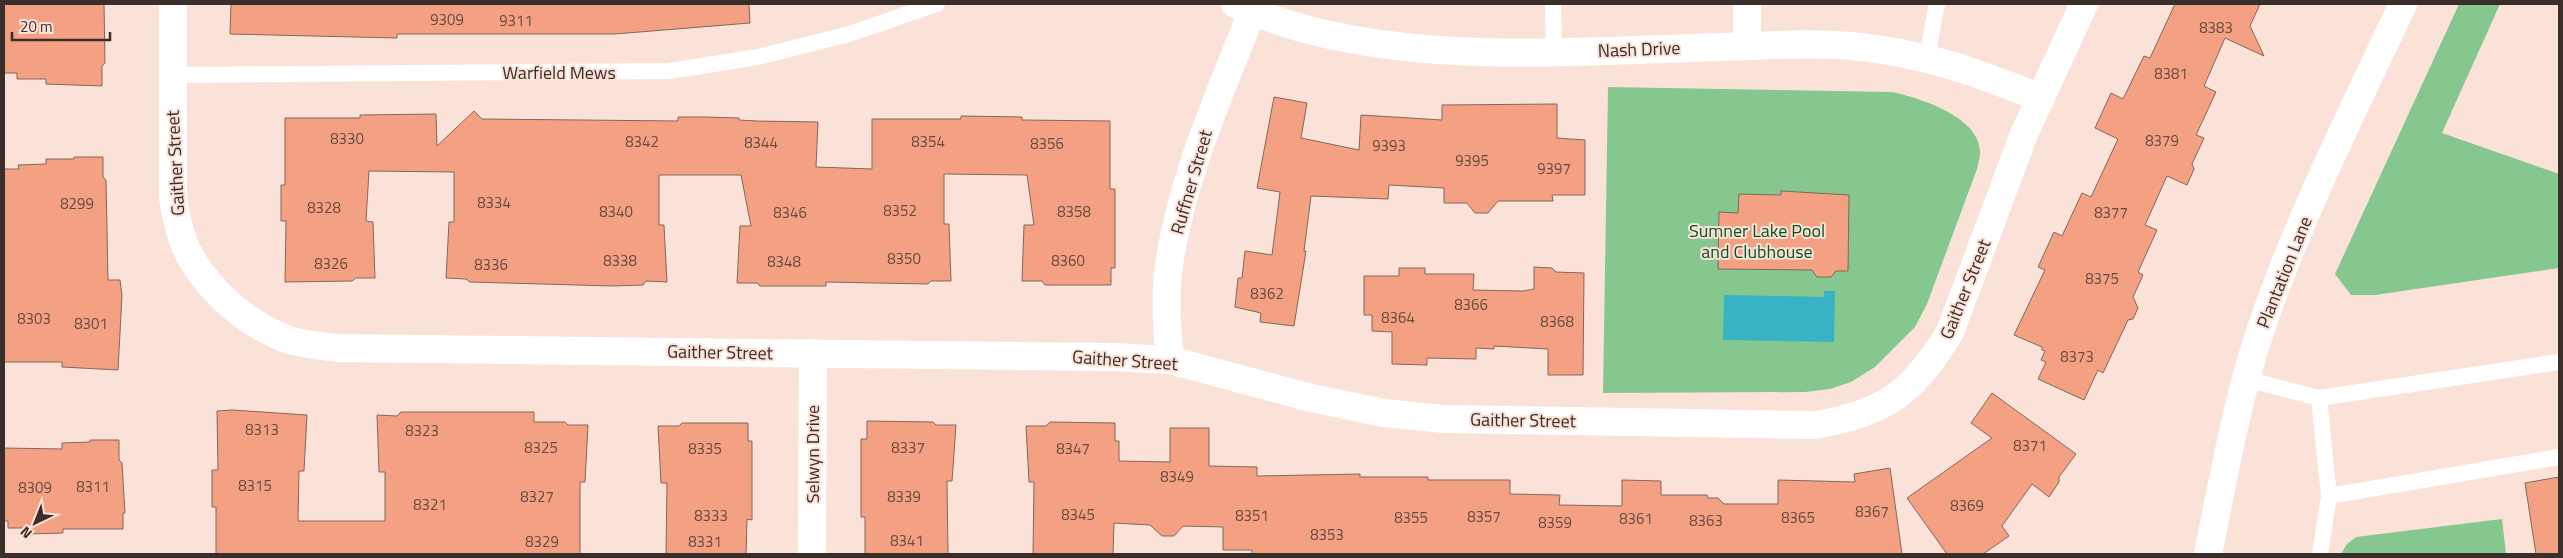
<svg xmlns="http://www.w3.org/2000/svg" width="2563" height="558" font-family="'Titillium Web',sans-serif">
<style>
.green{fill:#85c78e}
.water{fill:#37b3c3}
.building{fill:#f4a183;stroke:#81675e}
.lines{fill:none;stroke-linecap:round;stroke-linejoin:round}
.service{stroke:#fff;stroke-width:16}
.minor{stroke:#fff;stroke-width:28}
.tertiary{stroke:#fff;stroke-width:28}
.labels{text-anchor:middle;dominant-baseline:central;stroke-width:4;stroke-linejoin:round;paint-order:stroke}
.number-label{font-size:15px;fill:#684b40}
.street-label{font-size:18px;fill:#3a2e2a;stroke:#fbe2d9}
.park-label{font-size:18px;fill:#06541f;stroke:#fbe2d9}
</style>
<rect width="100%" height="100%" fill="#fbe2d9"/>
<!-- green -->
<path class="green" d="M 2459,4 L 2500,4 L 2442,133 L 2559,174 L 2559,268 L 2375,295 L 2351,295 L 2335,274 Z
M 1608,87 L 1892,92 C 1920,98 1981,117 1980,153 C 1980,158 1978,164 1977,169 L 1927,304 L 1915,327 L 1875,367 L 1851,382 L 1830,389 L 1805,392 L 1603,393 Z
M 2502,519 L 2506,554 L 2341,554 L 2347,544 L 2356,537 Z"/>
<!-- water -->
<path class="water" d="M 1824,291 L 1835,291 L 1834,342 L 1723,340 L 1724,295 L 1824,297 Z"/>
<!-- building -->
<path class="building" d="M 4,4 L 104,4 L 105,63 L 102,66 L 102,86 L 46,84 L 46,79 L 17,79 L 17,73 L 4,73 Z
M 231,4 L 749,4 L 750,23 L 615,34 L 397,34 L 397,38 L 230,34 Z
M 2175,4 L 2260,4 L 2250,26 L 2264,56 L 2225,38 L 2204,86 L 2216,92 L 2196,135 L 2204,138 L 2192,164 L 2194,169 L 2187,185 L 2167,176 L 2145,225 L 2157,230 L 2138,272 L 2143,275 L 2133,297 L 2138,308 L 2133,319 L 2128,320 L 2103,373 L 2098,370 L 2084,400 L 2038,379 L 2046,362 L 2041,360 L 2045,351 L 2042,350 L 2042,347 L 2014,335 L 2045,270 L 2038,267 L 2054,232 L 2062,236 L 2082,193 L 2091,197 L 2118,139 L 2095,128 L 2111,93 L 2123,99 L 2144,56 L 2150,58 Z
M 1274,97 L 1307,103 L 1301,138 L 1359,150 L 1361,115 L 1442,120 L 1442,105 L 1557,104 L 1557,138 L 1585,140 L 1585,195 L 1552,195 L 1553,201 L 1498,201 L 1488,213 L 1475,213 L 1467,203 L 1444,203 L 1444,188 L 1389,185 L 1388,199 L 1311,196 L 1304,251 L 1306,251 L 1294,326 L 1260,322 L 1261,313 L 1235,307 L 1238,278 L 1242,278 L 1245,251 L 1272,255 L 1280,192 L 1257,188 Z
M 474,111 L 482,119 L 678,121 L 678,117 L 705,117 L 739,118 L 739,120 L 756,121 L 818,122 L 816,167 L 872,169 L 872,119 L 961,119 L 961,116 L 1022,117 L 1022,120 L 1110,121 L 1110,189 L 1115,189 L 1115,268 L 1111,268 L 1111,285 L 1045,285 L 1042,281 L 1022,281 L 1024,225 L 1034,225 L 1027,175 L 944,174 L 944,224 L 949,224 L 951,281 L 931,281 L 928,284 L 826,282 L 826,286 L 760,286 L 757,283 L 737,283 L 740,226 L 751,226 L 741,175 L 659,175 L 659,225 L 664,225 L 667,282 L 646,281 L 643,285 L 613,286 L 470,282 L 466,279 L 446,278 L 449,222 L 454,222 L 454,172 L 369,171 L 366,221 L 373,222 L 375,278 L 356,278 L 352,281 L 285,282 L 286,221 L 281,221 L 281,185 L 285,185 L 285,118 L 360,118 L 360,115 L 436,114 L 437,146 Z
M 74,157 L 103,157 L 103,177 L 106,180 L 108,280 L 120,280 L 122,295 L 118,370 L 62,367 L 62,362 L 4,362 L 4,169 L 19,169 L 18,165 L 46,164 L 46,159 L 74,159 Z
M 1781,191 L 1849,195 L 1848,271 L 1836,271 L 1831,277 L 1817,277 L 1812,270 L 1718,269 L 1719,212 L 1738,213 L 1739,194 L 1781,195 Z
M 1534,267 L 1552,268 L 1556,272 L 1584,273 L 1583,375 L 1548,375 L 1548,349 L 1494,346 L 1494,349 L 1476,348 L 1476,359 L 1427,358 L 1427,365 L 1392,364 L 1392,332 L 1372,331 L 1372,315 L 1364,315 L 1364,276 L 1399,276 L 1399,268 L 1425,268 L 1425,274 L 1474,274 L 1473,290 L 1523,291 L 1534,289 Z
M 1992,393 L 2076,454 L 2059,477 L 2059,482 L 2049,497 L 2032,484 L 2002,526 L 2009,536 L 1983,554 L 1947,554 L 1907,498 L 1992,438 L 1971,423 Z
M 232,410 L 307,415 L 304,471 L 299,471 L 298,521 L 385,521 L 385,472 L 379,472 L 377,415 L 397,416 L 401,412 L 534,412 L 534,422 L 565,422 L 568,425 L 588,425 L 585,482 L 580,482 L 580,554 L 216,554 L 216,507 L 212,507 L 212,470 L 218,470 L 217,411 Z
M 867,421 L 933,422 L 936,425 L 956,425 L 952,481 L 947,481 L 948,554 L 865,554 L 865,517 L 861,517 L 861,439 L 867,439 Z
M 1050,422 L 1115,423 L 1115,441 L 1119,441 L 1119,461 L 1170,462 L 1170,428 L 1209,428 L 1209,466 L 1257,467 L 1257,476 L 1360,474 L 1360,477 L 1428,477 L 1428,480 L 1510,480 L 1510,494 L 1560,495 L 1559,505 L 1622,506 L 1622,480 L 1661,481 L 1661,495 L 1707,495 L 1708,498 L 1718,498 L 1724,504 L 1778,504 L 1778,480 L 1855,482 L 1854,474 L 1890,468 L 1902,554 L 1252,554 L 1252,550 L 1223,550 L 1223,527 L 1183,526 L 1174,536 L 1162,536 L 1150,525 L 1114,523 L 1113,554 L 1033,554 L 1034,482 L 1029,482 L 1026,426 L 1046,426 Z
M 682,423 L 748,423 L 748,441 L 752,441 L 752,520 L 747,519 L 746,554 L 666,554 L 667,483 L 661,483 L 658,426 L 679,426 Z
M 90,440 L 119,440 L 119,460 L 122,463 L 125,513 L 123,513 L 123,529 L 63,529 L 63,533 L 27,534 L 27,528 L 8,528 L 8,521 L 4,521 L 4,448 L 62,449 L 62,443 L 90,442 Z
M 2559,477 L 2559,554 L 2536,554 L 2525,483 Z"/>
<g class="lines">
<!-- service -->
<path class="service" d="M 1553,4 L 1554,52
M 1927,57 L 1937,4
M 171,75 L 670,71 L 758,57 L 849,34 L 937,4
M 2246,379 L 2319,398 L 2559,362
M 2319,398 L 2329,496 L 2559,457
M 2320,554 L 2329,496"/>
<!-- minor -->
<path class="minor" d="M 173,4 L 173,198 C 176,217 180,237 189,254 C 209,292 248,325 289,340 C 305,345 322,346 338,348 L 1112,357 L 1170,360 L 1311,398 L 1384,413 L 1444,419 L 1815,425 C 1884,414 1914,392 1950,332 L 2024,134 L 2084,4
M 1235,4 C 1379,70 1568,51 1723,47 C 1765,46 1808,42 1851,46 C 1924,53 1973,71 2041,98
M 1747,46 L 1747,4
M 1170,360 C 1167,331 1165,301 1168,272 C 1180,181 1219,96 1252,12
M 812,554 L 813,353"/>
<!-- tertiary -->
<path class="tertiary" d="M 2208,554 C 2224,477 2237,397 2263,323 C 2301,213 2354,109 2403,4"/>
</g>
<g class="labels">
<!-- number labels -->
<g class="number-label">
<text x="447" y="19">9309</text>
<text x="516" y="20">9311</text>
<text x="2216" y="27">8383</text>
<text x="2171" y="73">8381</text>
<text x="347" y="138">8330</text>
<text x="2162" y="140">8379</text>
<text x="642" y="141">8342</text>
<text x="928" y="141">8354</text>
<text x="761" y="142">8344</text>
<text x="1047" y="143">8356</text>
<text x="1389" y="145">9393</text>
<text x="1472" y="160">9395</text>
<text x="1554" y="168">9397</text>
<text x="494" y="202">8334</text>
<text x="77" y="203">8299</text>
<text x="324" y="207">8328</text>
<text x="900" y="210">8352</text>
<text x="616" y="211">8340</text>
<text x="1074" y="211">8358</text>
<text x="790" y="212">8346</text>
<text x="2111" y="212">8377</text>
<text x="904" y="258">8350</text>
<text x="620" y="260">8338</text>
<text x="1068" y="260">8360</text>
<text x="784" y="261">8348</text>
<text x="331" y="263">8326</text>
<text x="491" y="264">8336</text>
<text x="2102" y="278">8375</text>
<text x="1267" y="293">8362</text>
<text x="1471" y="304">8366</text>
<text x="1398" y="317">8364</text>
<text x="34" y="318">8303</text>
<text x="1557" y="321">8368</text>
<text x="91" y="323">8301</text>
<text x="2077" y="356">8373</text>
<text x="262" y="429">8313</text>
<text x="422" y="430">8323</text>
<text x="2030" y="445">8371</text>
<text x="541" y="447">8325</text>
<text x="908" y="447">8337</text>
<text x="705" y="448">8335</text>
<text x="1073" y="448">8347</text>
<text x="1177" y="476">8349</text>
<text x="255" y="485">8315</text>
<text x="93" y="486">8311</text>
<text x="35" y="487">8309</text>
<text x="537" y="496">8327</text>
<text x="904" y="496">8339</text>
<text x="430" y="504">8321</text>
<text x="1967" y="505">8369</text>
<text x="1872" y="511">8367</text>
<text x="1078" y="514">8345</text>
<text x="711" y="515">8333</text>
<text x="1252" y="515">8351</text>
<text x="1484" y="516">8357</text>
<text x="1411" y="517">8355</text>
<text x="1798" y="517">8365</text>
<text x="1636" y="518">8361</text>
<text x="1706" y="520">8363</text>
<text x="1555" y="522">8359</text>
<text x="1327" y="534">8353</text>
<text x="907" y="540">8341</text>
<text x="542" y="541">8329</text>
<text x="705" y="541">8331</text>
</g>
<!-- street labels -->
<g class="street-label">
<text transform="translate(1639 49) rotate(-2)">Nash Drive</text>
<text x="559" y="72">Warfield Mews</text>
<text transform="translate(175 163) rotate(-93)">Gaither Street</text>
<text transform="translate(1191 182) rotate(-74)">Ruffner Street</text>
<text transform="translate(2284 272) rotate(-68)">Plantation Lane</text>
<text transform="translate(1965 289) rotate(-68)">Gaither Street</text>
<text transform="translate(720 352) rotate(1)">Gaither Street</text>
<text transform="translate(1125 360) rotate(4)">Gaither Street</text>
<text transform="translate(1523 420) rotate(1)">Gaither Street</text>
<text transform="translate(812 454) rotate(-90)">Selwyn Drive</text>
</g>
<!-- park labels -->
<g class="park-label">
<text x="1757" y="230">Sumner Lake Pool<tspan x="1757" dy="21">and Clubhouse</tspan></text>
</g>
</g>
<!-- border -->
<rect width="2563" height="558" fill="none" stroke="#3a2e2a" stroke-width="10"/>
<!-- north arrow -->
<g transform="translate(35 523) rotate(223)" stroke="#fbe2d9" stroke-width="4" paint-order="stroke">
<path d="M0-4L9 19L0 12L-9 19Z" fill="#3a2e2a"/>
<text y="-8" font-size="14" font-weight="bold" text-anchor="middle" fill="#3a2e2a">N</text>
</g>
<!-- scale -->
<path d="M12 32v8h98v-8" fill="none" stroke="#3a2e2a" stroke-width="2.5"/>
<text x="20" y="32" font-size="15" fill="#3a2e2a" stroke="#fbe2d9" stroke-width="4" paint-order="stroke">20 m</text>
</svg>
